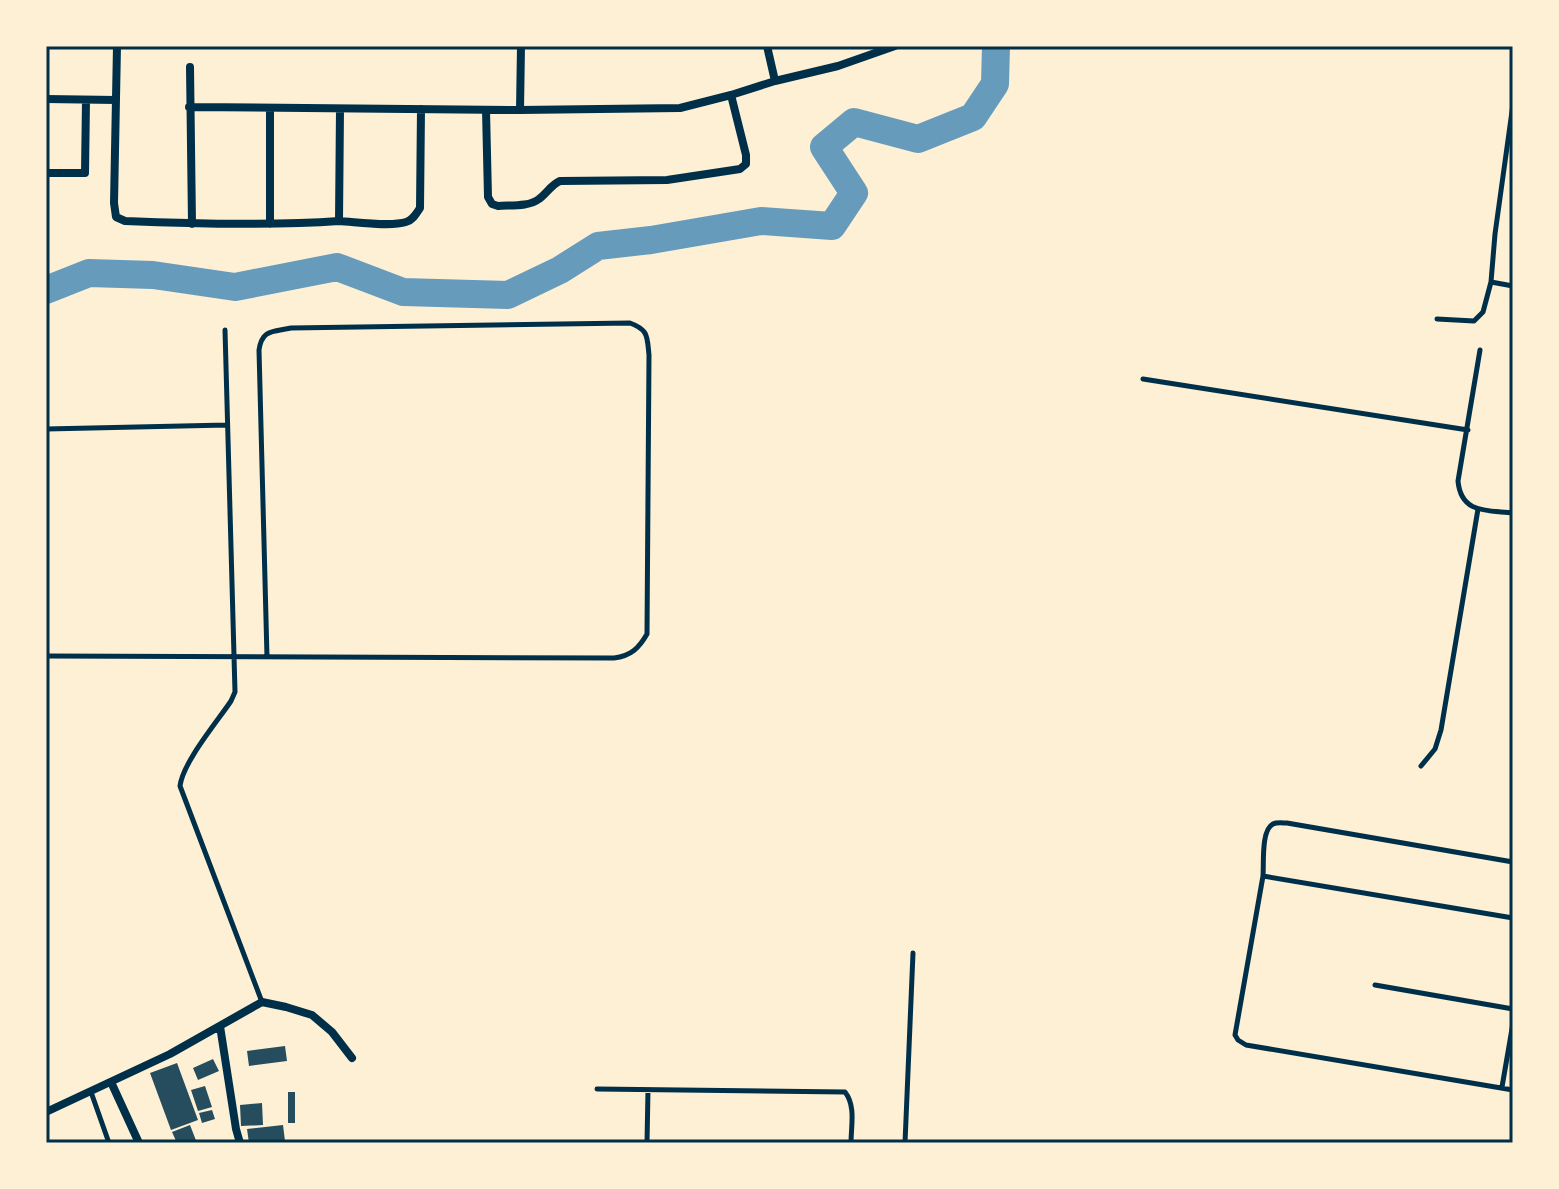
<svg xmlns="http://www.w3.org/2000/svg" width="1559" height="1189" font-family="'PT Serif',serif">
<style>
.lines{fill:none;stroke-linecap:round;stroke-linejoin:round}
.river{stroke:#669bbc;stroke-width:28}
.building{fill:#264d5e}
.service{stroke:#003049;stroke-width:5}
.minor{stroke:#003049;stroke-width:8}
.neatline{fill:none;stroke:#003049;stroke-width:3}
</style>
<rect width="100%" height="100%" fill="#fdf0d5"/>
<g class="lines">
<!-- river -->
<path class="river" d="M 46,290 L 89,273 L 153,275 L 235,287 L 337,267 L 403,292 L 508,295 L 560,270 L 598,246 L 651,240 L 761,221 L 832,226 L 854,193 L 824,147 L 854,122 L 918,139 L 973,117 L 995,84 L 996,46"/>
</g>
<!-- building -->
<path class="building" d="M 285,1046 L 287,1061 L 249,1066 L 247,1051 Z
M 213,1059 L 219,1071 L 198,1080 L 193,1068 Z
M 177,1063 L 198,1120 L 171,1130 L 150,1073 Z
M 205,1086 L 212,1107 L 198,1111 L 191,1090 Z
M 288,1092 L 295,1092 L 295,1123 L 288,1123 Z
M 262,1103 L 263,1125 L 241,1126 L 240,1105 Z
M 212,1110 L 215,1119 L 202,1123 L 199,1113 Z
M 190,1125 L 197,1143 L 177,1143 L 172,1132 Z
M 283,1125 L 285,1141 L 249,1143 L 247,1129 Z"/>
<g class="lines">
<!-- service -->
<path class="service" d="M 1491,282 L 1513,286
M 1437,319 L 1474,321 L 1483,312 L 1491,282 L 1495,234 L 1513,104
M 225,330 L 235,692 L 231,701 C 217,722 183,762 180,786 L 262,1002
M 1480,350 L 1458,481 C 1461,514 1487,510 1513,513
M 1143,379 L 1468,430
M 46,429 L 227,425
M 46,656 L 614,658 C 631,656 639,648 647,634 L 649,355 C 647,337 649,330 630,323 L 291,328 C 273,332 262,329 259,350 L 267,657
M 1421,766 L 1435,749 L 1441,730 L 1478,509
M 1263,876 C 1264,863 1261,830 1273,824 C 1277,822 1283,823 1287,823 L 1513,862
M 1513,918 L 1263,876 L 1235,1035 L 1238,1040 L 1246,1045 L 1513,1090
M 1375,985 L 1513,1009
M 1502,1087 L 1513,1023
M 597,1089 L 845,1092 C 856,1106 851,1126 851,1143
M 91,1092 L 109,1143
M 647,1143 L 648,1090
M 905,1143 L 913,953"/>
<!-- minor -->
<path class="minor" d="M 117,46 L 114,203 L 116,217 L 125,221 C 196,224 268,226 339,221
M 767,46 L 775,81
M 190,67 L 192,224
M 46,99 L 116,100
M 189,107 L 520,110 L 521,46
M 270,108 L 270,224
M 340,109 L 339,221 C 357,222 390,227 406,222 C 413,220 416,214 420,208 L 421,109
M 486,110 L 488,197 L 492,204 L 498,206 C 510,205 529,207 539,199 C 547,193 551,185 560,181 L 667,180 L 740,169 L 746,164 L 746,155 L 731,95
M 520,110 L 680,108 L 731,95 L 775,81 L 838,66 L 895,46
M 46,173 L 85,173 L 86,100
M 220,1026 L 236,1129 L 240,1143
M 111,1082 L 139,1143
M 46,1112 L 170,1054 L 262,1002 L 286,1007 L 312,1015 L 332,1032 L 352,1058"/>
</g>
<!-- border -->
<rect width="1559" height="1189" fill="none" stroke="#fdf0d5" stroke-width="96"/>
<rect x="48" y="48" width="1463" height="1093" class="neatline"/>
</svg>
